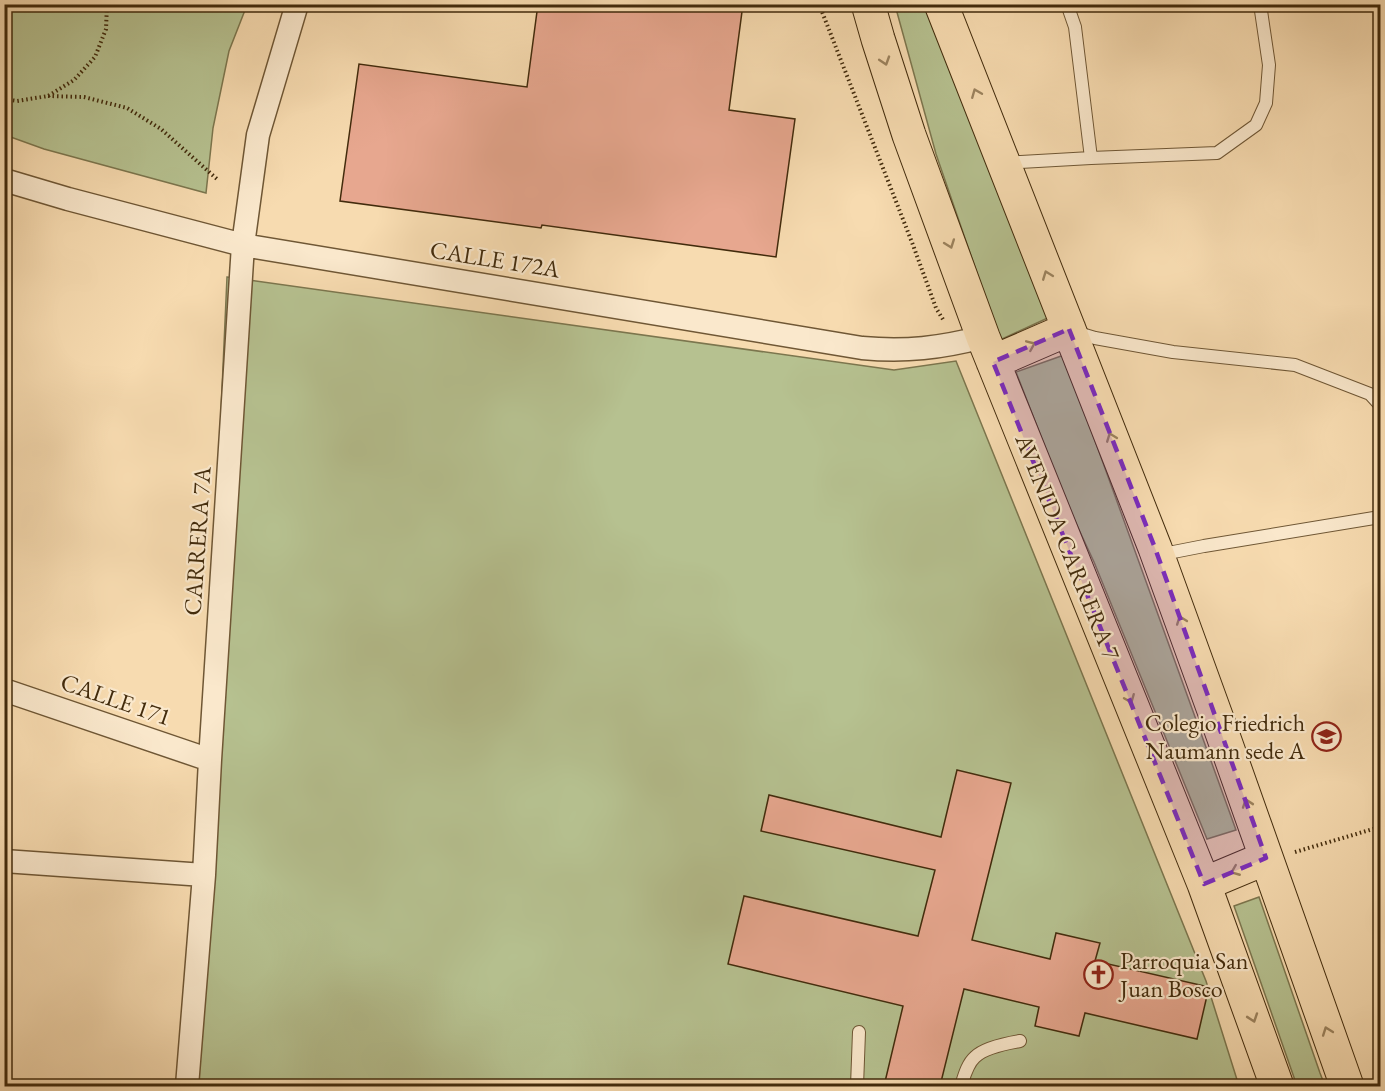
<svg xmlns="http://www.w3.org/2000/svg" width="1385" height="1091" font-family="'EB Garamond',serif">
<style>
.green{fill:#b6c190;stroke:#7c764e;stroke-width:1.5}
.building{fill:#e7a78f;stroke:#422b0c;stroke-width:1.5}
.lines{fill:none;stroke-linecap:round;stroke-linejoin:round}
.service-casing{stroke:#6f5735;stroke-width:14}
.minor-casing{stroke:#6f5735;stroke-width:25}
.primary-casing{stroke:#422b0c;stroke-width:35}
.path{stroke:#422b0c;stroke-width:4;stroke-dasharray:1.5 3;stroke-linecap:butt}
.service{stroke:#fae8cc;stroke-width:12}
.minor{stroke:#fae8cc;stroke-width:22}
.primary{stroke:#f7dbb0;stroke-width:33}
.oneway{stroke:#9c835e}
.marked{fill:#7b2cbf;fill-opacity:0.2;stroke:#7b2cbf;stroke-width:4.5;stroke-dasharray:12 8;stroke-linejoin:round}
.labels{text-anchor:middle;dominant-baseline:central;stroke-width:4.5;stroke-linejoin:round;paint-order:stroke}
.street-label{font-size:24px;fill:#422b0c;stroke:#fae8cc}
.poi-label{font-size:24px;fill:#422b0c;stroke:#fae8cc;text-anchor:end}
</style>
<rect width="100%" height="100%" fill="#f7dbb0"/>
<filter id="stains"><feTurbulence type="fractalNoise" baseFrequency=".00333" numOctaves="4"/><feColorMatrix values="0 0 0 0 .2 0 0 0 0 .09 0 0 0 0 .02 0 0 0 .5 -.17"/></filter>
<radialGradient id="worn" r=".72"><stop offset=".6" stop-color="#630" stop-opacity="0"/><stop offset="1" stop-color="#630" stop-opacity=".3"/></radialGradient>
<!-- green -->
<path class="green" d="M 4,5 L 247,5 L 229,51 L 213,128 L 206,193 L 44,149 L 5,135 Z
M 895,5 L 925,5 L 1052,316 L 1000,340 L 936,154 Z
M 227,277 L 894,370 L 956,361 L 1206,981 L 1239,1086 L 191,1086 Z
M 1064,355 L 1236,830 L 1207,839 L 1094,562 L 1067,504 L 1016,372 Z
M 1259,897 L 1320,1073 L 1325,1086 L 1297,1086 L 1234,906 Z"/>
<!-- building -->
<path class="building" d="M 538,4 L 743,4 L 729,110 L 795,119 L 776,257 L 542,225 L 541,228 L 340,201 L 359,64 L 527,87 Z
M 957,770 L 1011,783 L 972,940 L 1050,959 L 1056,933 L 1100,943 L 1095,961 L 1209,987 L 1197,1039 L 1085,1013 L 1079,1036 L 1035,1026 L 1039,1007 L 964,989 L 940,1086 L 884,1086 L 903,1006 L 728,964 L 744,896 L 918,936 L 935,870 L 761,831 L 769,795 L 941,837 Z"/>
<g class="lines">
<defs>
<path id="service" d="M 1067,4 L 1075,27 L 1091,158
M 1005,163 L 1091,158 L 1217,153 L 1256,125 L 1266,103 L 1269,65 L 1260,4
M 1075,332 L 1095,338 L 1173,352 L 1295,365 L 1370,394 L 1380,405
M 1158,555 L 1204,546 L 1380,517
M 857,1086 L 859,1032
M 961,1086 C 964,1077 967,1064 975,1057 C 984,1048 1008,1043 1020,1041"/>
<path id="minor" d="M 4,180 L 68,199 L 243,245 L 862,348 C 906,352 940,348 983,337
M 4,690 L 210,760
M 4,861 L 204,875
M 187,1086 L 204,875 L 210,760 L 243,245 L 258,135 L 297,4"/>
<path id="primary" d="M 868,4 L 878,39 L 909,135 L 983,337 L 1204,884 L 1277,1086
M 941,4 L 1155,548 L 1220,727 L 1347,1086
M 993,362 L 1069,329
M 1204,884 L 1266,858"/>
</defs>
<!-- service casing -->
<use href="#service" class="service-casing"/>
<!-- minor casing -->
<use href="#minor" class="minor-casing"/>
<!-- primary casing -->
<use href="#primary" class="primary-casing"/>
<!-- path -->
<path class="path" d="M 819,4 L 913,245 L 936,308 L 944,321
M 48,96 L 84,97 L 127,108 L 161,129 L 217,179
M 4,99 L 17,101 L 48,96 L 74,80 L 95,57 L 106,29 L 107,4
M 1295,852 L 1380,827"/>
<!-- service -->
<use href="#service" class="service"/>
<!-- minor -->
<use href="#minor" class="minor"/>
<!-- primary -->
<use href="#primary" class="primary"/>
</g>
<!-- one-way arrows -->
<defs><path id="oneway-chevron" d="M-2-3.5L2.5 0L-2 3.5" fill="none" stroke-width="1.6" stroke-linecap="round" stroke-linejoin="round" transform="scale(1.5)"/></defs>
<g class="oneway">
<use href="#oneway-chevron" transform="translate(885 61) rotate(72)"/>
<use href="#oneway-chevron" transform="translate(976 93) rotate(-112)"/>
<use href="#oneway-chevron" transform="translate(950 244) rotate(70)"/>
<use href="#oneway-chevron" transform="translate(1047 275) rotate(-111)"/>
<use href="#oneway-chevron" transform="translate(1031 345) rotate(-23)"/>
<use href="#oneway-chevron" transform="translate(1111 437) rotate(-111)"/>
<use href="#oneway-chevron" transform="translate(1181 620) rotate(-110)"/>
<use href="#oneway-chevron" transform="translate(1130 699) rotate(68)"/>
<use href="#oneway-chevron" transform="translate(1247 803) rotate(-109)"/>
<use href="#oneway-chevron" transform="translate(1235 871) rotate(158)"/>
<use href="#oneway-chevron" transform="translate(1253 1018) rotate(71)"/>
<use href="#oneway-chevron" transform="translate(1327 1031) rotate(-110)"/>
</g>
<!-- marked area -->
<path class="marked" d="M 1069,329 L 1155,548 L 1266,858 L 1204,884 L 993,362 Z"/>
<!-- icons -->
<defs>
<symbol id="school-ring" viewBox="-11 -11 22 22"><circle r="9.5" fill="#fae8cc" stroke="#8f2418" stroke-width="1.5"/><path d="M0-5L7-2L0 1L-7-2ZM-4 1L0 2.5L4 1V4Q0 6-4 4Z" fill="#8f2418"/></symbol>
<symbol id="church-ring" viewBox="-11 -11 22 22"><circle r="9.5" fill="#fae8cc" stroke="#8f2418" stroke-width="1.5"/><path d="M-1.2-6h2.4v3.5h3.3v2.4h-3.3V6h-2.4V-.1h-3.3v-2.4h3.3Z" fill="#8f2418"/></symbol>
</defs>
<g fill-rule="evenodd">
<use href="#school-ring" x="1310" y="720" width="33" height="33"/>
<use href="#church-ring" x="1082" y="958" width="33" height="33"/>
</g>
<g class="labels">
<!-- street labels -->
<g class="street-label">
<text transform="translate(495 259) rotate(9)">CALLE 172A</text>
<text transform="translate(197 541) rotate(-86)">CARRERA 7A</text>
<text transform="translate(1068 547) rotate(68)">AVENIDA CARRERA 7</text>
<text transform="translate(116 699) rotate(19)">CALLE 171</text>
</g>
<!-- poi labels -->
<g class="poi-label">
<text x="1305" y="722">Colegio Friedrich<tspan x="1305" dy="28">Naumann sede A</tspan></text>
<text x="1120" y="960" text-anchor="start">Parroquia San<tspan x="1120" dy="28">Juan Bosco</tspan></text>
</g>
</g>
<!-- margin -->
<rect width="1385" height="1091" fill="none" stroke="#f7dbb0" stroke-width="24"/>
<rect x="6" y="6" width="1373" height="1079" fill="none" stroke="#422b0c" stroke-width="3"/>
<rect x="12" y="12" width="1361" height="1067" fill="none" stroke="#422b0c" stroke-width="1.5"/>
<rect width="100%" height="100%" filter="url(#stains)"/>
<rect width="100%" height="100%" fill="url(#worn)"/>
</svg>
